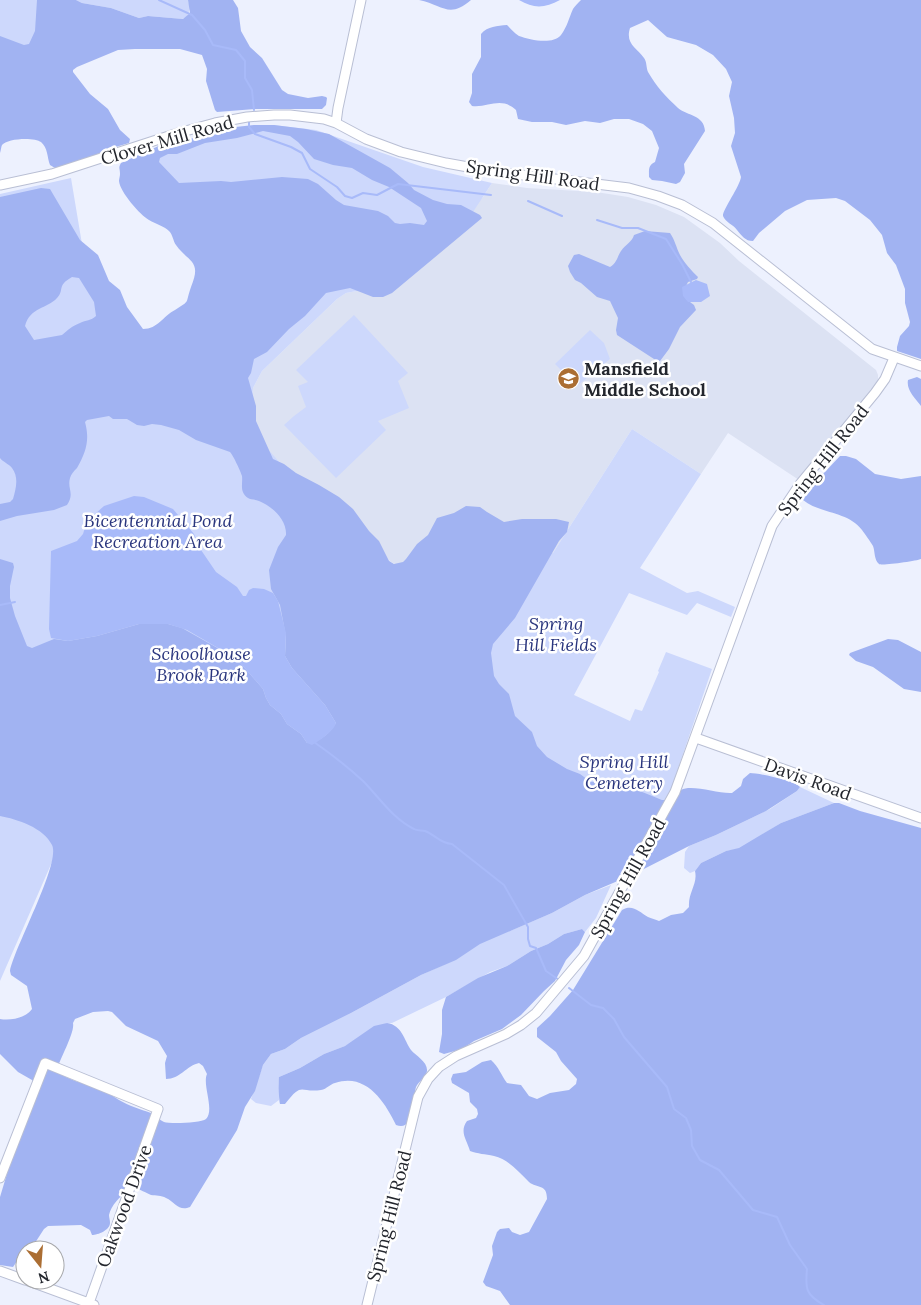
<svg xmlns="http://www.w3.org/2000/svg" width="921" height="1305" font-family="Lora,serif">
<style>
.built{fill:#dce2f3}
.green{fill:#cdd8fc}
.forest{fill:#a1b3f2;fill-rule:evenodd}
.water{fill:#a8baf9}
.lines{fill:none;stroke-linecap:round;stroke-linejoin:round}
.stream{stroke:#a8baf9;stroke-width:2}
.minor-casing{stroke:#b9bfd4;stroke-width:11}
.minor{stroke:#fff;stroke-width:9}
.labels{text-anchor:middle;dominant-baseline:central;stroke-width:5;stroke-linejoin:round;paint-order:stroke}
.street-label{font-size:18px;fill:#23262d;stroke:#fff}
.poi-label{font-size:18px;font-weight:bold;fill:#23262d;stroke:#fff;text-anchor:start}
.park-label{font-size:18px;font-style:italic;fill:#2a367e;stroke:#fff}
</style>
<rect width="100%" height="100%" fill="#edf1fe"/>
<!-- built -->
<path class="built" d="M 492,183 L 527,188 L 596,192 L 628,197 L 656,205 L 684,217 L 720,243 L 739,261 L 876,370 L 878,375 L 878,382 L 799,480 L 728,433 L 701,474 L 632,429 L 553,553 L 528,542 L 410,572 L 391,562 L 273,456 L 267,448 L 254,422 L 252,394 L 253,388 L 262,371 L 337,299 L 346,293 L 362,290 L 483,197 Z"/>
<!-- green -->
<path class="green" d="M 0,0 L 65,0 L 96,24 L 0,72 Z
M 76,0 L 188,0 L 190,8 L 187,17 L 183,19 L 148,16 L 139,18 L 111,8 L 82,3 Z
M 273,125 L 316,130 L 423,167 L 492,183 L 473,212 L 362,290 L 346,293 L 337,299 L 262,371 L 253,388 L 251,413 L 267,448 L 281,464 L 395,566 L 528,542 L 553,553 L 632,429 L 701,474 L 640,568 L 687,593 L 698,591 L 735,607 L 731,617 L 697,603 L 687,615 L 629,593 L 574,695 L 630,721 L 635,709 L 642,711 L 659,672 L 658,671 L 666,652 L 712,669 L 667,801 L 510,931 L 552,913 L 585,895 L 611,885 L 596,918 L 585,932 L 582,929 L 564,934 L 548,944 L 531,951 L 507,966 L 490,972 L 446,997 L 392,1023 L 387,1023 L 345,1046 L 324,1054 L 300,1068 L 279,1077 C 277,1084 281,1091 279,1100 L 271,1106 L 256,1103 L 251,1099 L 263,1065 L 271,1054 L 285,1049 L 301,1038 L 351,1013 L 421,975 L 452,961 L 66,830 L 0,981 L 0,194 L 71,178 L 83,250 L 180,386 L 254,346 L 131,160 Z
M 354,315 L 408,373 L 398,381 L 409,408 L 378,421 L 386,430 L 336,478 L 284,425 L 294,416 L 306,407 L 298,386 L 308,382 L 296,370 Z
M 590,330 L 604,343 L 610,359 L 577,386 L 555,364 Z
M 800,787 L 834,803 L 781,823 L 739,849 L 726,851 L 701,863 L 695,871 L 690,873 L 684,868 L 685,852 L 689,846 L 716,835 L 770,809 L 797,791 Z"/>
<!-- forest -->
<path class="forest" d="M 37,0 L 76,0 L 82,3 L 111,8 L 139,18 L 148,16 L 183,19 L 190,13 L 188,0 L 233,0 L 238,8 L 241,31 L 250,47 L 262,58 L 282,90 L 288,94 L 308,98 L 322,96 L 326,97 L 327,98 L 326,105 L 322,109 L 255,109 L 217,112 L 215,110 L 206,81 L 207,69 L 202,55 L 180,49 L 135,49 L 118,50 L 77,67 L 73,70 L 73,72 L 90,94 L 108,109 L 120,130 L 130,139 L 129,143 C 104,150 81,162 55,168 L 50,165 C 47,157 48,148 41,142 C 35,137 7,138 2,145 C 1,147 1,150 0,153 L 0,36 L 24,45 L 29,44 L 35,31 Z
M 419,0 L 471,0 C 449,19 443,5 419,0 Z
M 581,0 L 921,0 L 921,359 L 897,351 L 897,347 L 900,336 L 909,326 L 910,322 L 905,303 L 905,289 L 896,265 L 887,253 L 882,235 L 870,220 L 845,201 L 836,198 L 807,200 L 785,211 L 759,233 L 753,241 C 745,241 742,236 737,230 C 734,225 725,222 723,216 C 722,211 740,186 741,177 L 731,146 L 735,133 L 734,118 L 729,96 L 732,82 L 726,69 L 713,55 L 696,45 L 667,37 L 648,20 L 630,28 C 625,44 637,48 644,58 C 647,62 646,67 648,72 C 656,86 666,97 678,108 C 688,116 704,115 705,131 L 684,164 L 685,173 L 680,182 L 676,184 L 662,181 L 652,180 L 649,177 C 649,170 648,165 655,162 L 659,148 L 652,131 L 643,124 L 629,119 L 614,119 L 600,123 L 585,121 L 566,125 L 552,122 L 532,122 L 518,119 L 516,110 C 501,96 488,108 472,106 L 469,102 L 472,93 L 472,74 L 481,57 L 481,34 C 488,26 497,26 507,25 C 511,29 514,33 519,36 C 530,40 553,45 561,35 C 567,27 569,18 573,9 C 575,6 578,3 581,0 Z
M 254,125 L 274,125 L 306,129 L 329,134 L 390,168 L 408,183 L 414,190 L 433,200 L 447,204 L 461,205 L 480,215 L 482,218 L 392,293 L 383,297 L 373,297 L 350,288 L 326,293 L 305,316 L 289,329 L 267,352 L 254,359 L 251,373 L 248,378 L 256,406 L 256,421 L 273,459 L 284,464 L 296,473 L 319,485 L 339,497 L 353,509 L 369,531 L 379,541 L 389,561 L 394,564 L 403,562 L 406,559 L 417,544 L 428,535 L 437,518 L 454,513 L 466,506 L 480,507 L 487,512 L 504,522 L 522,519 L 556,519 L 569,522 L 567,532 L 559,541 L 515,618 L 493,644 L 491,653 L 494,676 L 499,684 L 509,694 L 515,716 L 532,732 L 537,746 L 547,757 L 567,769 L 580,774 L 591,782 L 605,781 L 625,785 L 662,800 L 668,800 C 672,797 676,792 681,790 C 692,784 718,794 732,793 L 741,786 L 743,779 L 750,773 C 759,773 795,781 800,787 L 797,791 L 766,811 L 716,835 L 689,846 L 634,874 L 585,895 L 552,913 L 480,944 L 456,960 L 421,975 L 351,1013 L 301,1038 L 285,1049 L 271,1054 L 263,1065 L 255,1091 L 245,1107 L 237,1130 L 190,1207 C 179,1212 175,1202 166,1198 C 161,1195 156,1196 151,1195 C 143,1192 137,1186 129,1191 C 120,1195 111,1206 109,1215 C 109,1217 110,1220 110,1223 C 110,1230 98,1235 92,1235 L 90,1230 L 81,1225 L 48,1226 L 44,1229 L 33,1246 L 24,1251 L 13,1267 L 0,1265 L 0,1197 L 34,1084 L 32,1080 L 18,1072 L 0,1054 L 0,1019 C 10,1021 26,1018 32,1009 L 27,986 L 11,975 L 10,971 C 15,946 61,863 52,845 C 44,828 17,819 0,816 L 0,559 L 13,563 L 14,567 L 10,586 L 10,598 L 15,616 L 27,646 L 32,648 L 54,639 L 68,641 L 97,636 L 139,624 L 168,624 L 182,628 L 237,659 L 263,689 L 266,698 L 270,705 L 281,714 L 287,724 L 301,734 L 307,743 C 320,742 329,734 336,723 L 325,705 L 292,668 L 285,656 L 286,637 L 280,605 L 271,589 L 269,570 L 278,547 L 286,535 C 287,520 272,506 259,501 C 255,499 250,500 248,498 C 239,492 243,484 242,476 C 241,472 233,455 230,452 L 196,440 L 179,430 L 161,425 L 152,424 L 144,426 L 137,425 L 127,419 L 113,419 L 109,416 L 87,420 L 85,422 C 90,440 86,452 77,468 C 74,471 71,474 70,478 C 67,489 75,493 67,505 L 54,510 L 17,516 L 0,521 L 0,504 L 10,502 L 13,499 C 16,489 19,477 12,468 C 9,464 3,462 0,458 L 0,197 L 41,188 L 50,189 L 80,240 L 98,255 L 109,281 L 120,290 L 127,307 L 143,329 C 158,329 163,316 175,310 C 191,300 185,304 191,287 C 202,260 189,263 176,245 C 173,241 173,235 169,231 C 164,226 156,224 149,220 C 140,215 120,192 119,181 C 119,179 120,176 120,174 C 120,168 118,168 121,163 L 163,144 L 190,139 L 226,128 ZM 263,131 L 290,136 L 298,142 L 314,159 L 333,165 L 352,168 L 372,180 L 389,187 L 421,208 L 427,221 L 424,225 L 410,223 L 400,224 L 395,223 L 388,216 L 378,211 L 344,205 L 336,200 L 318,184 L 308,179 L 282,177 L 231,182 L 221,181 L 179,183 L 159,162 L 160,158 L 168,154 L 177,154 L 205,143 L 237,138 ZM 72,277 L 79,278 L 94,302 L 96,316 C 91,321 86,320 80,323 C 72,326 68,330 62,335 L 34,340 L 25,326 C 30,307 47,309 57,298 C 65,290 56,286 72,277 ZM 108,1011 L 112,1012 L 126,1026 L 158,1041 L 167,1056 L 165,1063 L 166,1079 C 180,1079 186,1066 199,1063 L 203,1066 L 207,1074 C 202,1085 215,1110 206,1119 C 201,1123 170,1124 164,1122 C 159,1120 156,1115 151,1113 C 140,1109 129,1106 119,1100 C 112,1096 106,1091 99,1088 C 88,1085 63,1079 57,1070 C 60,1058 75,1033 73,1023 L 75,1019 L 93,1012 Z
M 645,231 L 670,233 C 675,240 676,247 680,255 C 685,264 691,270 698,277 L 697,279 L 688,282 L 685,288 L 686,299 L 694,305 L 696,310 L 680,327 L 669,349 L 660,361 L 654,359 L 617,335 L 616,330 L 618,318 L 610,301 L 597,297 L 581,283 L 575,280 L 570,272 L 568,266 L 574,255 L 579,254 L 610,267 C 617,263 617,257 621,251 C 626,244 632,242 634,235 Z
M 917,377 L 921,379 L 921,406 C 915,398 906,390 908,380 Z
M 840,456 L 846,456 L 856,459 L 875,474 L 901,479 L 921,476 L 921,559 C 916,561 882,566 879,564 C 874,560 875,551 873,546 C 870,541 865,534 862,530 C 848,511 820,514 803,500 L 807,491 Z
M 888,639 L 898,640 L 921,652 L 921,692 L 904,689 L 873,667 L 856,661 L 849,655 L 850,653 Z
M 834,803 L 839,803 L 860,811 L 921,828 L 921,1305 L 510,1305 L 500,1291 L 486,1286 L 483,1282 L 493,1255 L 492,1246 L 497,1232 L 500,1229 L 509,1228 L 512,1232 L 520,1235 L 529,1232 L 547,1199 C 547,1183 537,1189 529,1182 C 519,1172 508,1159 494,1156 C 485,1154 478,1154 470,1151 C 467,1140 459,1132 467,1121 L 476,1118 L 478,1114 L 477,1109 L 470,1102 L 469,1093 L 452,1083 L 451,1079 L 453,1074 L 466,1072 L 482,1062 L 491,1060 C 499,1067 501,1075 507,1083 L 521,1085 L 529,1096 L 537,1099 L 550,1093 L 569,1090 L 576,1084 L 577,1079 L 561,1061 L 556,1052 L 537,1037 L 537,1028 L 550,1016 L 573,990 L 622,910 C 633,904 639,912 648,917 C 651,918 656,920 659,921 L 671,915 L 683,913 L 689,907 C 688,892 698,884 695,871 L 701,863 L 726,851 L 739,848 L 781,823 Z
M 582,929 L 585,932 L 579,945 L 566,960 L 555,981 L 544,991 L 521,1015 L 502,1029 L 474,1041 L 462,1049 L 444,1054 L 439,1052 L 442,1034 L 442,1010 L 446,997 L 478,978 L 507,966 L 531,951 L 548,944 L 564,934 Z
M 387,1023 C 402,1025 404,1040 411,1050 C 416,1056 428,1062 427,1071 C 426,1077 419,1081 416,1087 C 413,1096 415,1133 396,1125 C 385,1102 366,1072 335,1083 C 330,1084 327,1089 321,1090 C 299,1093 303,1081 285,1104 L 280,1104 C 279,1101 278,1080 279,1077 L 300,1068 L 324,1054 L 345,1046 L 374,1026 Z"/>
<!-- water -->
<path class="water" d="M 519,0 L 560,0 C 545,8 534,9 519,0 Z
M 696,280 L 707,284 L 710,296 L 701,302 L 688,302 L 683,296 L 682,287 Z
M 134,496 L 144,497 L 173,509 L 194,534 L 201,550 L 216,572 L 237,587 L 243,596 L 246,596 L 249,590 L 253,588 L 264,589 L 273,593 L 278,601 L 286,633 L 285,656 L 292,668 L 325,705 L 336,723 C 334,731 319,741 312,745 L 307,743 L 301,734 L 287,724 L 281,714 L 270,705 L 266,698 L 263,689 L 237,659 L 187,630 L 168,624 L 139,624 L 97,636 L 68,641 L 51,638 L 49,629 L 51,551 L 77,541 L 83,534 L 87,521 L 104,506 Z"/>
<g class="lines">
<!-- stream -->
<path class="stream" d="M 159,0 L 192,15 L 205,30 L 213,45 L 236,50 L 245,61 L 245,78 L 252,90 L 254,110
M 249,122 L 249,127 L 255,134 L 291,147 L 302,153 L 310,169 L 337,187 L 345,196 L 352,198 L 363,193 L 377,195 L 398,184 L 491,195
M 528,201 L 562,216
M 597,220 L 622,228 L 638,228 L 666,239 L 682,264 L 691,282
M 0,605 L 15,602
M 314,742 C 331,754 347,766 363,781 C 379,797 392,818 414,829 C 417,831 421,830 425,831 C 436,835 439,843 452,844 L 504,885 L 528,927 L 528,939 L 530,946 L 536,948 L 546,971 L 559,980
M 569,988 L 591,1005 L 603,1008 L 614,1019 L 624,1037 L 667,1087 L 674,1109 L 686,1118 L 691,1130 L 692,1146 L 700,1160 L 719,1170 L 753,1210 L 777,1217 L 790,1245 L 807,1269 C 805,1289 806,1295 824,1305"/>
<defs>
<path id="minor" d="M 336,123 L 338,108 L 361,0
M 0,185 L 52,174 L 178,133 L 215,123 L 247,117 L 274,115 L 290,115 L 324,119 L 336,123 L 366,139 L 401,152 L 446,163 L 490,171 L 629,188 L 658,196 L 682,205 L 713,223 L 872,349 L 921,366
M 696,738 L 921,818
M 0,1178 L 45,1063 L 158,1109 L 89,1303
M 0,1271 L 25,1280
M 26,1280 L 94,1305
M 367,1305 L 418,1097 L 428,1079 L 439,1067 L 456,1056 L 506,1034 L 521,1025 L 536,1013 L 584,956 L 675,792 L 772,526 L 800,484 L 875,393 L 885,379 L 894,358"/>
</defs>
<!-- minor casing -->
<use href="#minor" class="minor-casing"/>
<!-- minor -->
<use href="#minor" class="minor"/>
</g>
<!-- icons -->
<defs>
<symbol id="school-disc" viewBox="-11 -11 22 22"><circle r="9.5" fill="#ab6e33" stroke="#fff"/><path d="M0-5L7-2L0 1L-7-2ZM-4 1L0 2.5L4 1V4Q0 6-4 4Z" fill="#fff"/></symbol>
</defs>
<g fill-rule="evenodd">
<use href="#school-disc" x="556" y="366" width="25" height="25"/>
</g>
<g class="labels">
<!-- street labels -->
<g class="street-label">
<text transform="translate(167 140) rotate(-16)">Clover Mill Road</text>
<text transform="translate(533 175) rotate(8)">Spring Hill Road</text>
<text transform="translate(823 460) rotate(-52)">Spring Hill Road</text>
<text transform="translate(808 779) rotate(20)">Davis Road</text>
<text transform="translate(628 878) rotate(-61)">Spring Hill Road</text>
<text transform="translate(124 1206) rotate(-70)">Oakwood Drive</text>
<text transform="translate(389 1216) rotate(-76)">Spring Hill Road</text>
</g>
<!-- poi labels -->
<g class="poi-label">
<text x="584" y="368">Mansfield<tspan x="584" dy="21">Middle School</tspan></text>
</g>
<!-- park labels -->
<g class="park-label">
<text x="158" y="520">Bicentennial Pond<tspan x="158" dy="21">Recreation Area</tspan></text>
<text x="556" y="623">Spring<tspan x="556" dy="21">Hill Fields</tspan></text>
<text x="201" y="653">Schoolhouse<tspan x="201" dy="21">Brook Park</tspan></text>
<text x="624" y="761">Spring Hill<tspan x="624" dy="21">Cemetery</tspan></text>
</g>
</g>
<!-- north arrow -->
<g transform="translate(40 1265) rotate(163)"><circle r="24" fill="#ffffff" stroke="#a7a8ab"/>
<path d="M0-4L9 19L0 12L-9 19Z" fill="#ab6e33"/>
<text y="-8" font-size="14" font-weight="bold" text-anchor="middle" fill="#23262d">N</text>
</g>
</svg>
